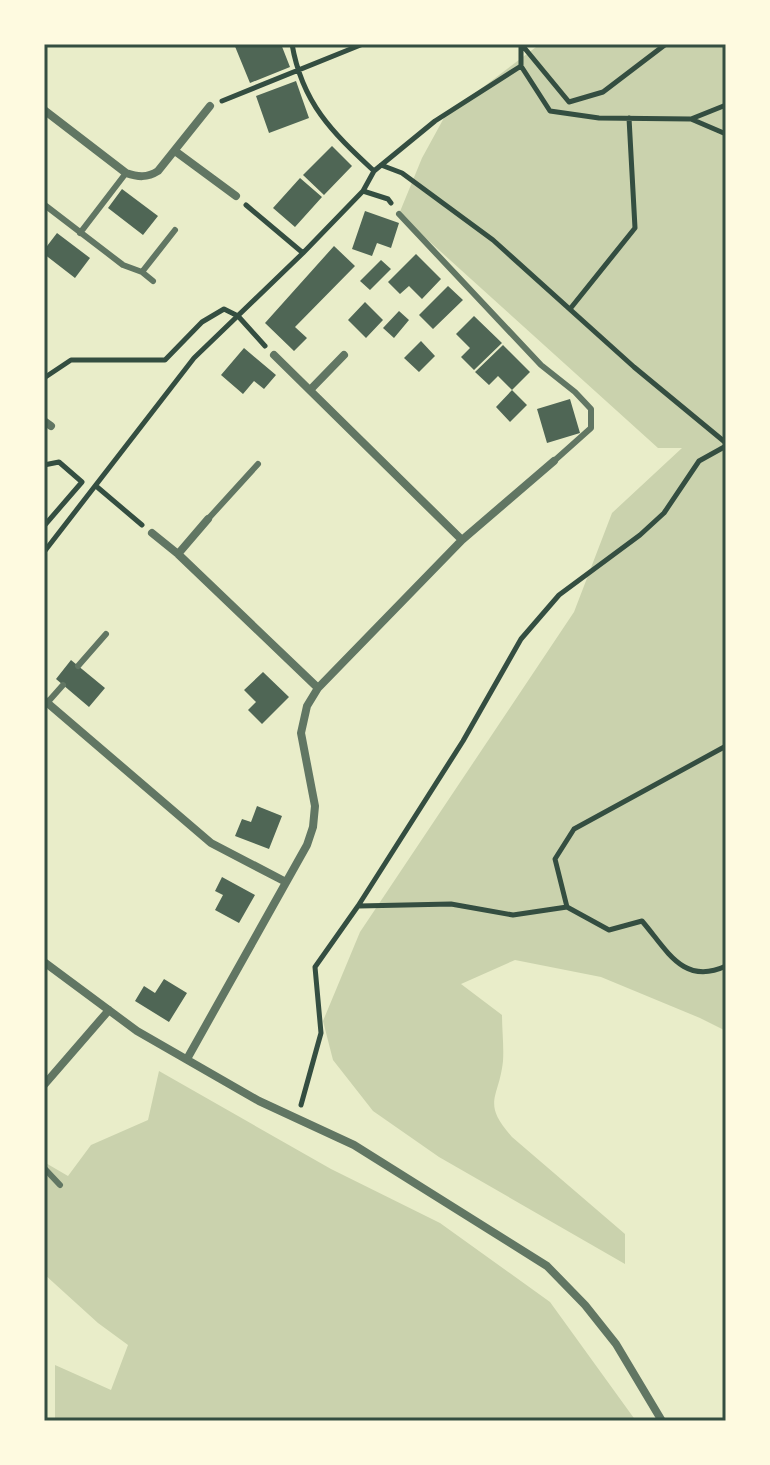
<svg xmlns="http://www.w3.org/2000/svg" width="770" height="1465" font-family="'Sofia Sans Condensed',sans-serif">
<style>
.green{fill:#cad2ad}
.building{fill:#4f6655}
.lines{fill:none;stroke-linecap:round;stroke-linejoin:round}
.path{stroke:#344e41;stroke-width:5}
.service{stroke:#617663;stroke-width:6}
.minor{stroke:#617663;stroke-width:8}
.neatline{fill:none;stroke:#344e41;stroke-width:3}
</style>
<rect width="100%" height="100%" fill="#e9edc9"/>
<!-- green -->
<path class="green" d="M 540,44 L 726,44 L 726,1031 L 700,1018 L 601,977 L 515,960 L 461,984 L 502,1015 C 502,1030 504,1046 503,1061 C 499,1099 481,1102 512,1137 L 625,1234 L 625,1264 L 439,1157 L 373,1111 L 333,1060 L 323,1021 L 360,932 L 574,612 L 612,513 L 682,448 L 658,448 L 399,214 L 422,158 L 445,116 Z
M 159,1071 L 331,1169 L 440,1223 L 550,1302 L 636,1421 L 55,1421 L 55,1365 L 111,1390 L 128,1345 L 98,1323 L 44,1274 L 44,1162 L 68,1176 L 91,1145 L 148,1120 Z"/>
<!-- building -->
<path class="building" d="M 234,44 L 281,44 L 290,67 L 250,83 Z
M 296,81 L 309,118 L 269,133 L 256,96 Z
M 332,146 L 352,166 L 324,195 L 303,175 Z
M 300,178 L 322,197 L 295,227 L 273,208 Z
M 122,189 L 158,216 L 143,235 L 108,208 Z
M 365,211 L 399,223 L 391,248 L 377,243 L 372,256 L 352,249 Z
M 57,233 L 90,258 L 75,278 L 44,254 L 44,250 Z
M 334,246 L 355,266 L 295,327 L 307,338 L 294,351 L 265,323 Z
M 416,254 L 441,279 L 422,299 L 409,286 L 400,294 L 388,282 Z
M 381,260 L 391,269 L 370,290 L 360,281 Z
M 448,286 L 463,300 L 433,329 L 419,315 Z
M 365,302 L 383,320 L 366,338 L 348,320 Z
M 399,311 L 409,320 L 394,338 L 383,328 Z
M 474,316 L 502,343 L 474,370 L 461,357 L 470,348 L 456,334 Z
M 421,341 L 435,356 L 419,372 L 404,358 Z
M 503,345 L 530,372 L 512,390 L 498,376 L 489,385 L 475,372 Z
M 244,348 L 276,375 L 264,389 L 254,381 L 243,394 L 221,375 Z
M 512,390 L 527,405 L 510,422 L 496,407 Z
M 570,399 L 580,433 L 547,443 L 537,409 Z
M 71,660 L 105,688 L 89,707 L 56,679 Z
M 263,672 L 289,697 L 262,724 L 248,710 L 256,702 L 244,690 Z
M 257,806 L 282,816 L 269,849 L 235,836 L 242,819 L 251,822 Z
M 222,877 L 255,895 L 239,923 L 215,910 L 223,895 L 215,891 Z
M 164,979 L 187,993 L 169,1022 L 135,1001 L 144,986 L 155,993 Z"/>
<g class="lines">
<!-- path -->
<path class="path" d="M 292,44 C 302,103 332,132 374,171
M 521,44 L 521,66
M 522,45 L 569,102 L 603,92 L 666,44
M 222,101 L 363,44
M 691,119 L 726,105
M 381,165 L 402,173 L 493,240 L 634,367 L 726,443
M 363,191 L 388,199 L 391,203
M 246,205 L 303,253
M 570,309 L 635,228 L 629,118
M 44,378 L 71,360 L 165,360 L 202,322 L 224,309 L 238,316 L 265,346
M 44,465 L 59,462 L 82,482 L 44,526
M 96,486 L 142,525
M 44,552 L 194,358 L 303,253 L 363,191 L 374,171 L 435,121 L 521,66 L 550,111 L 599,118 L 691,119 L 726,134
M 359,906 L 451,904 L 513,915 L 567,907 L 555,859 L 574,829 L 726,746
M 567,907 L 609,930 L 642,921 C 667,950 683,986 726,966
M 301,1105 L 321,1033 L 315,967 L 358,906 L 463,741 L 521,639 L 559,595 L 640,535 L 664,513 L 699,461 L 726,446"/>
<!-- service -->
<path class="service" d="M 46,206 L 123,265 L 142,272 L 153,281
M 399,214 L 541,365 L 575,392 L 591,409 L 591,428 L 554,461
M 80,233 L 126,173
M 142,272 L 175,230
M 208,519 L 258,464
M 78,666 L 106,634
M 47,703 L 63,685
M 44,1168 L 60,1185"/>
<!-- minor -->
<path class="minor" d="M 44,110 L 126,173 C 138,177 147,178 158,171 L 210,106
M 175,151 L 236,196
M 274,355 L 462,540
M 310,390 L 344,355
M 44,421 L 51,426
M 152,533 L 178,554 L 318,688
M 178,554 L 208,519
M 44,700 L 211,843 L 284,881
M 44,962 L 137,1031 L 259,1101 L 354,1145 L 547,1266 L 585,1305 L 616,1344 L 662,1421
M 187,1059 L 307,845 L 313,827 L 315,806 L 301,733 L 307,706 L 318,688 L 462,540 L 554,461
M 44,1085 L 109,1010"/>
</g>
<!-- border -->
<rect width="770" height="1465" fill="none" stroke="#fefae0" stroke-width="92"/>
<rect x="46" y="46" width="678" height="1373" class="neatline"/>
</svg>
